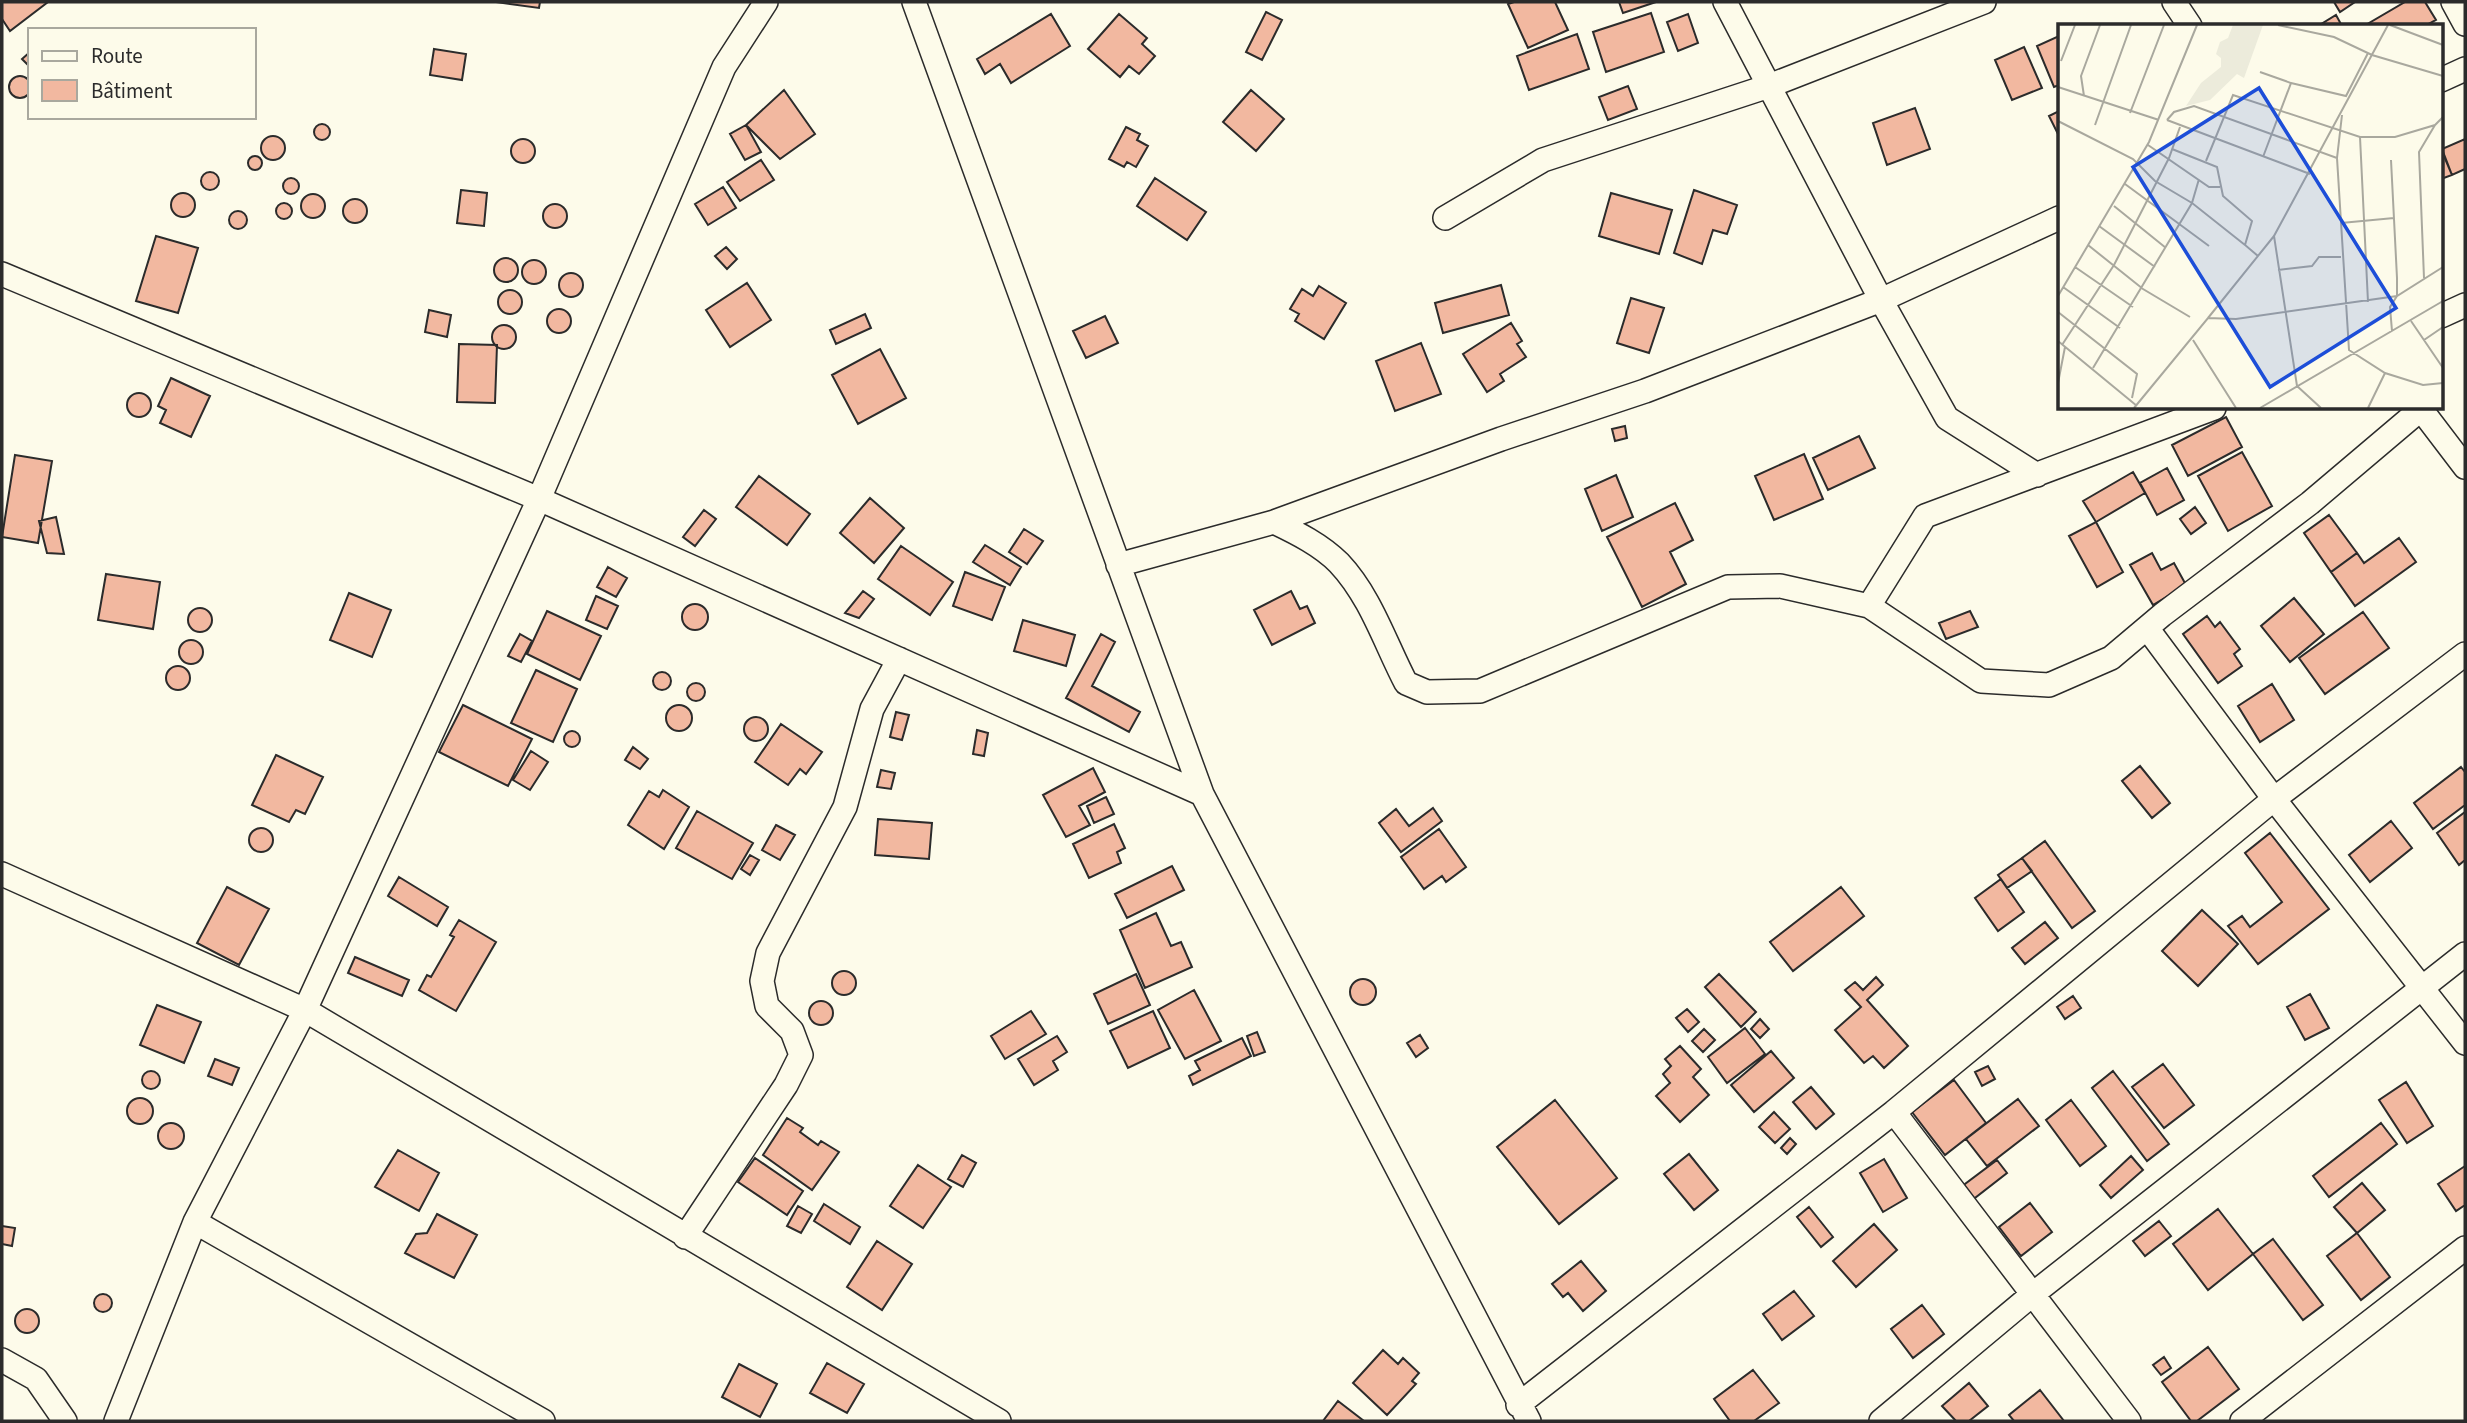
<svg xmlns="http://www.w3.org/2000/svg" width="2467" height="1423" font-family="'Source Sans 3',sans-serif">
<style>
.building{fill:#f2b8a0;stroke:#2b2b2b;stroke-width:2}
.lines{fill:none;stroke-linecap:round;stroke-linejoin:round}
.street-casing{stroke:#2b2b2b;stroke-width:26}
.street{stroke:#fdfbea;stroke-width:23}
.inset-road{fill:none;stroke:#a9a89e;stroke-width:2}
.view{fill:#1d4ed8;fill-opacity:0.15;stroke:#1d4ed8;stroke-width:3.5}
.inset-edge{fill:none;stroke:#2b2b2b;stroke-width:3.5}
</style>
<rect width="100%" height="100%" fill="#fdfbea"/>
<!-- building -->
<path class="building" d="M 2,2 L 48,2 L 10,31 L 2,19 Z
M 496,2 L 540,2 L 539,8 Z
M 1514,2 L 1555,2 L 1568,30 L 1528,48 L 1508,4 Z
M 1619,2 L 1656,2 L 1623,13 Z
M 2334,2 L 2355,2 L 2340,12 Z
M 2405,2 L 2425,2 L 2436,20 L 2425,26 L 2364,26 Z
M 1266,12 L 1282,20 L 1262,60 L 1246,52 Z
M 1651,13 L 1664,52 L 1606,72 L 1593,32 Z
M 1051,14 L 1070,46 L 1011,83 L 1000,64 L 985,74 L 977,59 Z
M 1119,14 L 1147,38 L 1142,44 L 1155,56 L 1139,74 L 1129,66 L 1120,77 L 1088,49 Z
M 1688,14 L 1698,43 L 1678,51 L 1667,22 Z
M 2336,15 L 2342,26 L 2318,26 Z
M 1577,34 L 1589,69 L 1529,90 L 1517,56 Z
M 2059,36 L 2059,85 L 2054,87 L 2037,46 Z
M 2024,47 L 2042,88 L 2012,100 L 1995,60 Z
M 434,49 L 466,54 L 462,80 L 430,75 Z
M 30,52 L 30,67 L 22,59 Z
M9 87a11 11 0 1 1 22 0a11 11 0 1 1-22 0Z
M 1628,86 L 1637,109 L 1608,120 L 1599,97 Z
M 784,90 L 815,134 L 780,159 L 746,125 Z
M 1251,90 L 1284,119 L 1256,151 L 1223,122 Z
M 1915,108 L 1930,149 L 1887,165 L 1873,123 Z
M 2059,111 L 2059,136 L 2049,116 Z
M314 132a8 8 0 1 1 16 0a8 8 0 1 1-16 0Z
M 746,125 L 761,152 L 745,160 L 730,134 Z
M 1126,127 L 1140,134 L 1137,140 L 1148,146 L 1136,167 L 1127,162 L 1124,167 L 1109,159 Z
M261 148a12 12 0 1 1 24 0a12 12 0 1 1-24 0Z
M 2465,139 L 2465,169 L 2452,175 L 2442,149 Z
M511 151a12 12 0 1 1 24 0a12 12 0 1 1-24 0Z
M 2441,149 L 2452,175 L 2441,179 Z
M248 163a7 7 0 1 1 14 0a7 7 0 1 1-14 0Z
M 761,160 L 774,180 L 740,201 L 727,182 Z
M201 181a9 9 0 1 1 18 0a9 9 0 1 1-18 0Z
M283 186a8 8 0 1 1 16 0a8 8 0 1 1-16 0Z
M 1155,178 L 1206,212 L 1187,240 L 1137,206 Z
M 723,187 L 736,208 L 708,225 L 695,204 Z
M 461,190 L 487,193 L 484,226 L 457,223 Z
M 1694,190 L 1737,205 L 1727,234 L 1713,230 L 1702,264 L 1674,253 Z
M 1611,193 L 1672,210 L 1659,254 L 1599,236 Z
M171 205a12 12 0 1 1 24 0a12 12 0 1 1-24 0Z
M301 206a12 12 0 1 1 24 0a12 12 0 1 1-24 0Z
M343 211a12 12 0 1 1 24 0a12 12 0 1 1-24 0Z
M276 211a8 8 0 1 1 16 0a8 8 0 1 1-16 0Z
M543 216a12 12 0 1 1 24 0a12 12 0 1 1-24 0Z
M229 220a9 9 0 1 1 18 0a9 9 0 1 1-18 0Z
M 156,236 L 198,248 L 178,313 L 136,301 Z
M 726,247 L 737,259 L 727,269 L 715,256 Z
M494 270a12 12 0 1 1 24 0a12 12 0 1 1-24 0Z
M522 272a12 12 0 1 1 24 0a12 12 0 1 1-24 0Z
M559 285a12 12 0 1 1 24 0a12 12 0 1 1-24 0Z
M 747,283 L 771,320 L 730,347 L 706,310 Z
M 1501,285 L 1509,315 L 1443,333 L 1435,303 Z
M 1319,286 L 1346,303 L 1324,339 L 1295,321 L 1299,314 L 1290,309 L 1302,289 L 1313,296 Z
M498 302a12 12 0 1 1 24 0a12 12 0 1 1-24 0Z
M 1631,298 L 1664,308 L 1649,353 L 1617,343 Z
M547 321a12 12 0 1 1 24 0a12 12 0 1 1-24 0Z
M 429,310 L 451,315 L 447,337 L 425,332 Z
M 865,314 L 871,328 L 836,344 L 830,330 Z
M 1105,316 L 1118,343 L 1086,358 L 1073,331 Z
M 1511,323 L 1522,341 L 1517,344 L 1526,357 L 1500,374 L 1504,381 L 1487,392 L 1463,354 Z
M492 337a12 12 0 1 1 24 0a12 12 0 1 1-24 0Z
M 1421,343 L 1441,394 L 1395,411 L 1376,361 Z
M 459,344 L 497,345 L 495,403 L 457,402 Z
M 880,349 L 906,398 L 858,424 L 832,375 Z
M 171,378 L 210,396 L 191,437 L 160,423 L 166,410 L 158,406 Z
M127 405a12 12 0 1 1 24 0a12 12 0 1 1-24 0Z
M 2226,417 L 2242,447 L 2188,476 L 2172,445 Z
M 1625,426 L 1627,438 L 1615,441 L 1612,429 Z
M 1859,436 L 1875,468 L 1828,490 L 1813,458 Z
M 2242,452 L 2272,506 L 2228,531 L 2198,476 Z
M 1804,454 L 1823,499 L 1774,520 L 1755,476 Z
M 15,455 L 52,461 L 38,543 L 2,537 Z
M 2167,468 L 2184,500 L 2157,515 L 2140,483 Z
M 2133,472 L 2145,493 L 2096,522 L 2083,501 Z
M 1616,475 L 1633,517 L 1602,531 L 1585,489 Z
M 759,476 L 810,514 L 787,545 L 736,507 Z
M 870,498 L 904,528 L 874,563 L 840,533 Z
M 1675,503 L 1693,540 L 1670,552 L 1686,584 L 1642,607 L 1607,537 Z
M 2195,507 L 2206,523 L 2191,534 L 2180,519 Z
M 704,510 L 716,519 L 695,546 L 683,537 Z
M 2329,515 L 2357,553 L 2331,572 L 2304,533 Z
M 56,517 L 64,554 L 47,553 L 39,521 Z
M 2096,522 L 2123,572 L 2097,587 L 2069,536 Z
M 1024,529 L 1043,541 L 1027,564 L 1009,552 Z
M 2399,538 L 2416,562 L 2355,606 L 2331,572 L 2357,553 L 2364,563 Z
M 985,545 L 1021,567 L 1010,585 L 973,562 Z
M 901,546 L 953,582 L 930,615 L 878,579 Z
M 2152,553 L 2161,570 L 2174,563 L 2186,585 L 2153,605 L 2130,565 Z
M 608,567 L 627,578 L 616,597 L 597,587 Z
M 965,572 L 1005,587 L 992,620 L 953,606 Z
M 106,574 L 160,582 L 153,629 L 98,620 Z
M 863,591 L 874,599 L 859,618 L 845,613 Z
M 1291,591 L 1300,609 L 1307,606 L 1315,623 L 1272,645 L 1254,610 Z
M 349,593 L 391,610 L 372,657 L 330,640 Z
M 596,596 L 618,606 L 607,629 L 586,620 Z
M 2294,598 L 2324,634 L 2290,662 L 2261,626 Z
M682 617a13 13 0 1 1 26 0a13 13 0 1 1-26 0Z
M188 620a12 12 0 1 1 24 0a12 12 0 1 1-24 0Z
M 547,611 L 601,636 L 580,680 L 527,654 Z
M 1970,611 L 1978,627 L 1946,639 L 1939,623 Z
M 2363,612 L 2389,648 L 2325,694 L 2299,658 Z
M 2207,616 L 2215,627 L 2220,622 L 2240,649 L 2234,654 L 2242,666 L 2218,683 L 2183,634 Z
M 1023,620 L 1075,635 L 1066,666 L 1014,651 Z
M 520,634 L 532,641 L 521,662 L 508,656 Z
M 1101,634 L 1115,642 L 1092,686 L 1140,712 L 1129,732 L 1066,698 Z
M179 652a12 12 0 1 1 24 0a12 12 0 1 1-24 0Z
M166 678a12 12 0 1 1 24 0a12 12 0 1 1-24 0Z
M 536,670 L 577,689 L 553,742 L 511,723 Z
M653 681a9 9 0 1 1 18 0a9 9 0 1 1-18 0Z
M687 692a9 9 0 1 1 18 0a9 9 0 1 1-18 0Z
M 2272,684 L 2294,720 L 2260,742 L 2238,706 Z
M666 718a13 13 0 1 1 26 0a13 13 0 1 1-26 0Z
M 463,705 L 532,739 L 508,786 L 439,752 Z
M 896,712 L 909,715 L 902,740 L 890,737 Z
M744 729a12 12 0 1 1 24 0a12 12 0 1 1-24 0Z
M 781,724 L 822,752 L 806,774 L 800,769 L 788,785 L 755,762 Z
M 977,730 L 988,733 L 984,756 L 973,754 Z
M564 739a8 8 0 1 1 16 0a8 8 0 1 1-16 0Z
M 633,747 L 648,759 L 640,769 L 625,760 Z
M 531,751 L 548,762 L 530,790 L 513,780 Z
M 276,755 L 323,777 L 305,814 L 296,810 L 289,822 L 252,805 Z
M 2140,766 L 2170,803 L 2152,818 L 2122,781 Z
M 2461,767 L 2465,772 L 2465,805 L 2433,829 L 2414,803 Z
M 1093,768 L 1105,792 L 1079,806 L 1090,825 L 1066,837 L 1043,795 Z
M 881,770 L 895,773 L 891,789 L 877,787 Z
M 663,790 L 689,807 L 664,849 L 628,825 L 649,791 L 659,797 Z
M 1106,797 L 1114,814 L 1094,823 L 1087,806 Z
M 1433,808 L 1442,821 L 1401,852 L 1379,823 L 1396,809 L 1409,826 Z
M 697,811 L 753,843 L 732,879 L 676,848 Z
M 2465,812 L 2465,860 L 2459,865 L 2437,833 Z
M 878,819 L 932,823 L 929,859 L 875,855 Z
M 2391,821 L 2412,848 L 2370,882 L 2349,855 Z
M 1114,824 L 1125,848 L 1117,852 L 1121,863 L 1089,878 L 1073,844 Z
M 776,825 L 795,835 L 780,860 L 762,850 Z
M249 840a12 12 0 1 1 24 0a12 12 0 1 1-24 0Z
M 1439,829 L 1466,867 L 1446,882 L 1442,876 L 1424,889 L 1401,857 Z
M 2270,833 L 2329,909 L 2258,964 L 2228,926 L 2242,916 L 2250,927 L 2282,902 L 2245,853 Z
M 2045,841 L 2095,911 L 2072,928 L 2022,858 Z
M 750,855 L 759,860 L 750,875 L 741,869 Z
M 2022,858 L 2032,871 L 2007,888 L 1998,875 Z
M 1172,866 L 1184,890 L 1127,918 L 1115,894 Z
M 399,877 L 448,907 L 437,926 L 388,896 Z
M 2001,879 L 2024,912 L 1998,931 L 1975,898 Z
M 227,887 L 269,909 L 239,965 L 197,943 Z
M 1841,887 L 1864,916 L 1793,971 L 1770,942 Z
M 2202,910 L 2238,944 L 2198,986 L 2162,951 Z
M 1156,913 L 1171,946 L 1181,942 L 1192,967 L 1145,988 L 1120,930 Z
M 459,920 L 496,942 L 456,1011 L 419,990 L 427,975 L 431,977 L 454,937 L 450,935 Z
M 2045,922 L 2058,938 L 2025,964 L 2012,948 Z
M 355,957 L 409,980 L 402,996 L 348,973 Z
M832 983a12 12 0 1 1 24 0a12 12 0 1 1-24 0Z
M 1136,974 L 1150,1005 L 1108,1024 L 1094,994 Z
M 1719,974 L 1756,1012 L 1741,1027 L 1705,987 Z
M 1876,977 L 1883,985 L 1867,1000 L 1908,1046 L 1884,1068 L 1873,1056 L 1864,1063 L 1835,1030 L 1861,1007 L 1845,990 L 1855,982 L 1863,990 Z
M1350 992a13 13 0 1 1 26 0a13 13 0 1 1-26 0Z
M 1194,990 L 1221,1041 L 1185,1059 L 1158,1010 Z
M 2310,994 L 2329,1028 L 2305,1040 L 2287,1007 Z
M 2073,996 L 2081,1008 L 2065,1019 L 2057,1007 Z
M809 1013a12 12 0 1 1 24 0a12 12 0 1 1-24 0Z
M 157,1005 L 201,1022 L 184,1063 L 140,1045 Z
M 1687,1009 L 1699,1022 L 1688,1032 L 1676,1018 Z
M 1031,1011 L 1046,1034 L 1005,1059 L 991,1036 Z
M 1153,1011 L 1170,1048 L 1128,1068 L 1110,1031 Z
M 1760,1019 L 1769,1029 L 1760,1038 L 1751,1029 Z
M 1745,1028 L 1765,1054 L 1727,1083 L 1708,1057 Z
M 1704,1029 L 1715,1040 L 1703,1052 L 1692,1041 Z
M 1257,1032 L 1265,1052 L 1254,1056 L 1247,1036 Z
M 1420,1035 L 1428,1048 L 1416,1057 L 1407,1043 Z
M 1057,1036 L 1067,1052 L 1053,1061 L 1058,1070 L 1034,1085 L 1018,1059 Z
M 1242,1038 L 1251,1056 L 1193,1085 L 1189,1076 L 1200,1070 L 1195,1061 Z
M 1680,1046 L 1701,1069 L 1693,1077 L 1709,1095 L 1680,1122 L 1656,1096 L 1670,1083 L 1663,1074 L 1671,1066 L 1665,1059 Z
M 1771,1051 L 1794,1078 L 1754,1112 L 1731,1085 Z
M 215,1059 L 239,1068 L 232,1085 L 208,1076 Z
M 2163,1064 L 2194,1105 L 2164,1128 L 2132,1087 Z
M 1988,1066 L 1995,1079 L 1982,1086 L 1975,1072 Z
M142 1080a9 9 0 1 1 18 0a9 9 0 1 1-18 0Z
M 2113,1071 L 2169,1144 L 2147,1161 L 2092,1088 Z
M 1954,1080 L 1986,1123 L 1945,1155 L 1912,1112 Z
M 2406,1082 L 2433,1126 L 2407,1143 L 2379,1100 Z
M 1811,1087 L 1834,1114 L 1816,1129 L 1793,1102 Z
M127 1111a13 13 0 1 1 26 0a13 13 0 1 1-26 0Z
M 2018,1099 L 2039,1126 L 1987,1166 L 1966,1139 Z
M 1555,1100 L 1617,1178 L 1559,1224 L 1497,1147 Z
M 2071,1100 L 2106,1146 L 2080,1166 L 2046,1120 Z
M 1774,1112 L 1790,1129 L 1775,1143 L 1759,1127 Z
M 787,1118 L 803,1128 L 800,1132 L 818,1145 L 821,1141 L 839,1152 L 812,1190 L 763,1155 Z
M158 1136a13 13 0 1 1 26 0a13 13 0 1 1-26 0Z
M 2381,1123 L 2397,1144 L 2329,1197 L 2313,1176 Z
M 1790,1138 L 1796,1144 L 1787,1154 L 1781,1148 Z
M 398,1150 L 439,1173 L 419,1211 L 375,1187 Z
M 1689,1154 L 1718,1190 L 1694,1210 L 1664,1174 Z
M 962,1155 L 976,1163 L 963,1187 L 948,1179 Z
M 2131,1156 L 2143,1170 L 2111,1198 L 2100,1185 Z
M 755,1158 L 803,1191 L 787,1215 L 738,1182 Z
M 1884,1159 L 1907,1198 L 1883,1212 L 1860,1173 Z
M 1997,1160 L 2007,1173 L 1971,1201 L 1961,1187 Z
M 918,1165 L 951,1187 L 923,1228 L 890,1206 Z
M 2465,1166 L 2465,1205 L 2456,1211 L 2438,1184 Z
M 2362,1183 L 2385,1210 L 2357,1233 L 2334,1207 Z
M 2030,1203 L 2052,1232 L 2021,1256 L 1999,1227 Z
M 824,1204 L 860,1227 L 850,1244 L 814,1221 Z
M 798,1206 L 812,1214 L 801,1233 L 787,1226 Z
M 1809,1207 L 1833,1237 L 1821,1247 L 1797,1217 Z
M 2218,1209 L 2253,1254 L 2208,1290 L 2173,1244 Z
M 437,1214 L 477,1235 L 454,1278 L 405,1253 L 416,1234 L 427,1233 Z
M 2159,1221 L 2171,1236 L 2145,1256 L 2133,1241 Z
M 1874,1224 L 1897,1250 L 1856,1287 L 1833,1261 Z
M 2,1226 L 15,1228 L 12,1246 L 2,1244 Z
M 2357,1233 L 2390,1277 L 2361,1300 L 2327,1256 Z
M 2273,1239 L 2323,1305 L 2303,1320 L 2253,1254 Z
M 877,1241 L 912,1264 L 882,1310 L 847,1287 Z
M 1581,1261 L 1606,1291 L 1583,1311 L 1568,1293 L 1563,1297 L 1552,1284 Z
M 1794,1291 L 1814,1316 L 1782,1340 L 1763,1314 Z
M94 1303a9 9 0 1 1 18 0a9 9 0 1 1-18 0Z
M 1922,1305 L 1944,1334 L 1913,1358 L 1891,1329 Z
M15 1321a12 12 0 1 1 24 0a12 12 0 1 1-24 0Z
M 2208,1347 L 2239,1389 L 2197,1421 L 2191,1421 L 2162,1382 Z
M 1383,1350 L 1398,1364 L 1403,1358 L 1419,1373 L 1412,1381 L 1416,1384 L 1387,1415 L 1353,1383 Z
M 2164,1357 L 2171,1368 L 2161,1375 L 2153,1365 Z
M 827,1363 L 864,1384 L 847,1413 L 810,1393 Z
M 739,1364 L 777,1384 L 760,1417 L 722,1397 Z
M 1753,1370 L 1779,1403 L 1754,1421 L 1730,1421 L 1714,1399 Z
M 1969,1383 L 1988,1406 L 1969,1421 L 1956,1421 L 1942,1406 Z
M 2040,1390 L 2064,1421 L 2014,1421 L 2009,1415 Z
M 1338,1401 L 1364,1421 L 1323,1421 Z"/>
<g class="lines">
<defs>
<path id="street" d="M 914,2 L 1202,794
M 1725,2 L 1881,300 L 2059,218
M 2174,2 L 2190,26
M 2453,2 L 2465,24
M 2441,80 L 2465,69
M 1445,218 L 1543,160 L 1769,86 L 1984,2
M 2,274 L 539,499 L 1202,794 L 1529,1421
M 2441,316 L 2465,305
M 2420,408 L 2465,467
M 1274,522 L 1501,439 L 1645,391 L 1881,300 L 1947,418 L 2037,475
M 1118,565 L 1274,522 C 1297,533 1321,545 1339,563 C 1371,597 1385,643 1406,683 L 1427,692 L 1480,691 L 1728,587 L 1780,586 L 1869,606 L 1981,681 L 2049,685 L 2111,658 L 2162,615 L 2310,503 L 2421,409
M 1869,606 L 1925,516 L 2214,408
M 2147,628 L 2274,799 L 2465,1043
M 2,874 L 305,1010 L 999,1421
M 1894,1112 L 2129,1421
M 195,1222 L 543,1421
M 685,1237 L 786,1085 L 801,1055 L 792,1031 L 767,1006 L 762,981 L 768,953 L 845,807 L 872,709 L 899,659
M 2,1360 L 36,1379 L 65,1421
M 1518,1405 L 1894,1112 L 2274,799 L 2465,654
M 116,1421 L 195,1222 L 305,1010 L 539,499 L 724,67 L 766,2
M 1881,1421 L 2033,1294 L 2465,954
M 2242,1421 L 2465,1248"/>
</defs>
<!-- street casing -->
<use href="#street" class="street-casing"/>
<!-- street -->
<use href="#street" class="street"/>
</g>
<!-- overview -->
<g transform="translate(2058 24)">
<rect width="385" height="385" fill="#fdfbea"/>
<path d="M 175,1 L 205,1 L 186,54 L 179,50 L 152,76 L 128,82 L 143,59 L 163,43 L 163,34 L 158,30 L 162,18 L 170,14 Z" fill="#ecebdb"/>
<path class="inset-road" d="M 220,1 L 276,13 L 314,31 L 385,52M 332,1 L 385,21M 3,37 L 17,1M 202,48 L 233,59 L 205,133M 233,59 L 288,72 L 310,29M 0,63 L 101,96M 26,72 L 23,52 L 42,1M 72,89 L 106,1M 109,96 L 116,88 L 136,82 L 279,134 L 291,326 L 327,349 L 365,361 L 385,359M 109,96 L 252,150M 0,97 L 75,135 L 97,157 L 134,179 L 35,344M 37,101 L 73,1M 302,113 L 310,278M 90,121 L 151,163 L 162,163M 114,125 L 159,143 L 165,172 L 194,197 L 187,221 L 200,232M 279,134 L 284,91M 333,136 L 339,254 L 339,272 L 332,283 L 334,307M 148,137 L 175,71 L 302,113 L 337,113 L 377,101 L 385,93M 141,155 L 134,179 L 187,221M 67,160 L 151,222M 56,182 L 108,224M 283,199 L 336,194M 41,202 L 97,243M 30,221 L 85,265 L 132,293M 17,243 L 75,283M 220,246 L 254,242 L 261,233 L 283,233M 366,254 L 361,128 L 377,101M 5,263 L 62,304M 0,272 L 91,118 L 139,1M 0,288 L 79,350 L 74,374M 150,294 L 216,212M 353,297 L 385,344M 135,316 L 178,384M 366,316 L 385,303M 0,317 L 79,382M 4,321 L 56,241 L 111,134 L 122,103M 0,359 L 7,323M 76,384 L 150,294 L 178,295 L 339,272 L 385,243M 202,384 L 385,277M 263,384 L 239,362 L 216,212 L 330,1M 310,384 L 327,349"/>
<path class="view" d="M 201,64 L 338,284 L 212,363 L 75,143 Z"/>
<rect width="385" height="385" class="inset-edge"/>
</g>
<!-- border -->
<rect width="2467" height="1423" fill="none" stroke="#2b2b2b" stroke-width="7"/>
<!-- legend -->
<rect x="28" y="28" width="228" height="91" fill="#fdfbea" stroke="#a9a89e" stroke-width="2"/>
<rect x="42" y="51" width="35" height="10" fill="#fdfbea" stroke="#a9a89e" stroke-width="2"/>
<text x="91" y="63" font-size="21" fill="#2b2b2b">Route</text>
<rect x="42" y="80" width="35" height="21" fill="#f2b8a0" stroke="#a9a89e" stroke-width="2"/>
<text x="91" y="98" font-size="21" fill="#2b2b2b">Bâtiment</text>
</svg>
